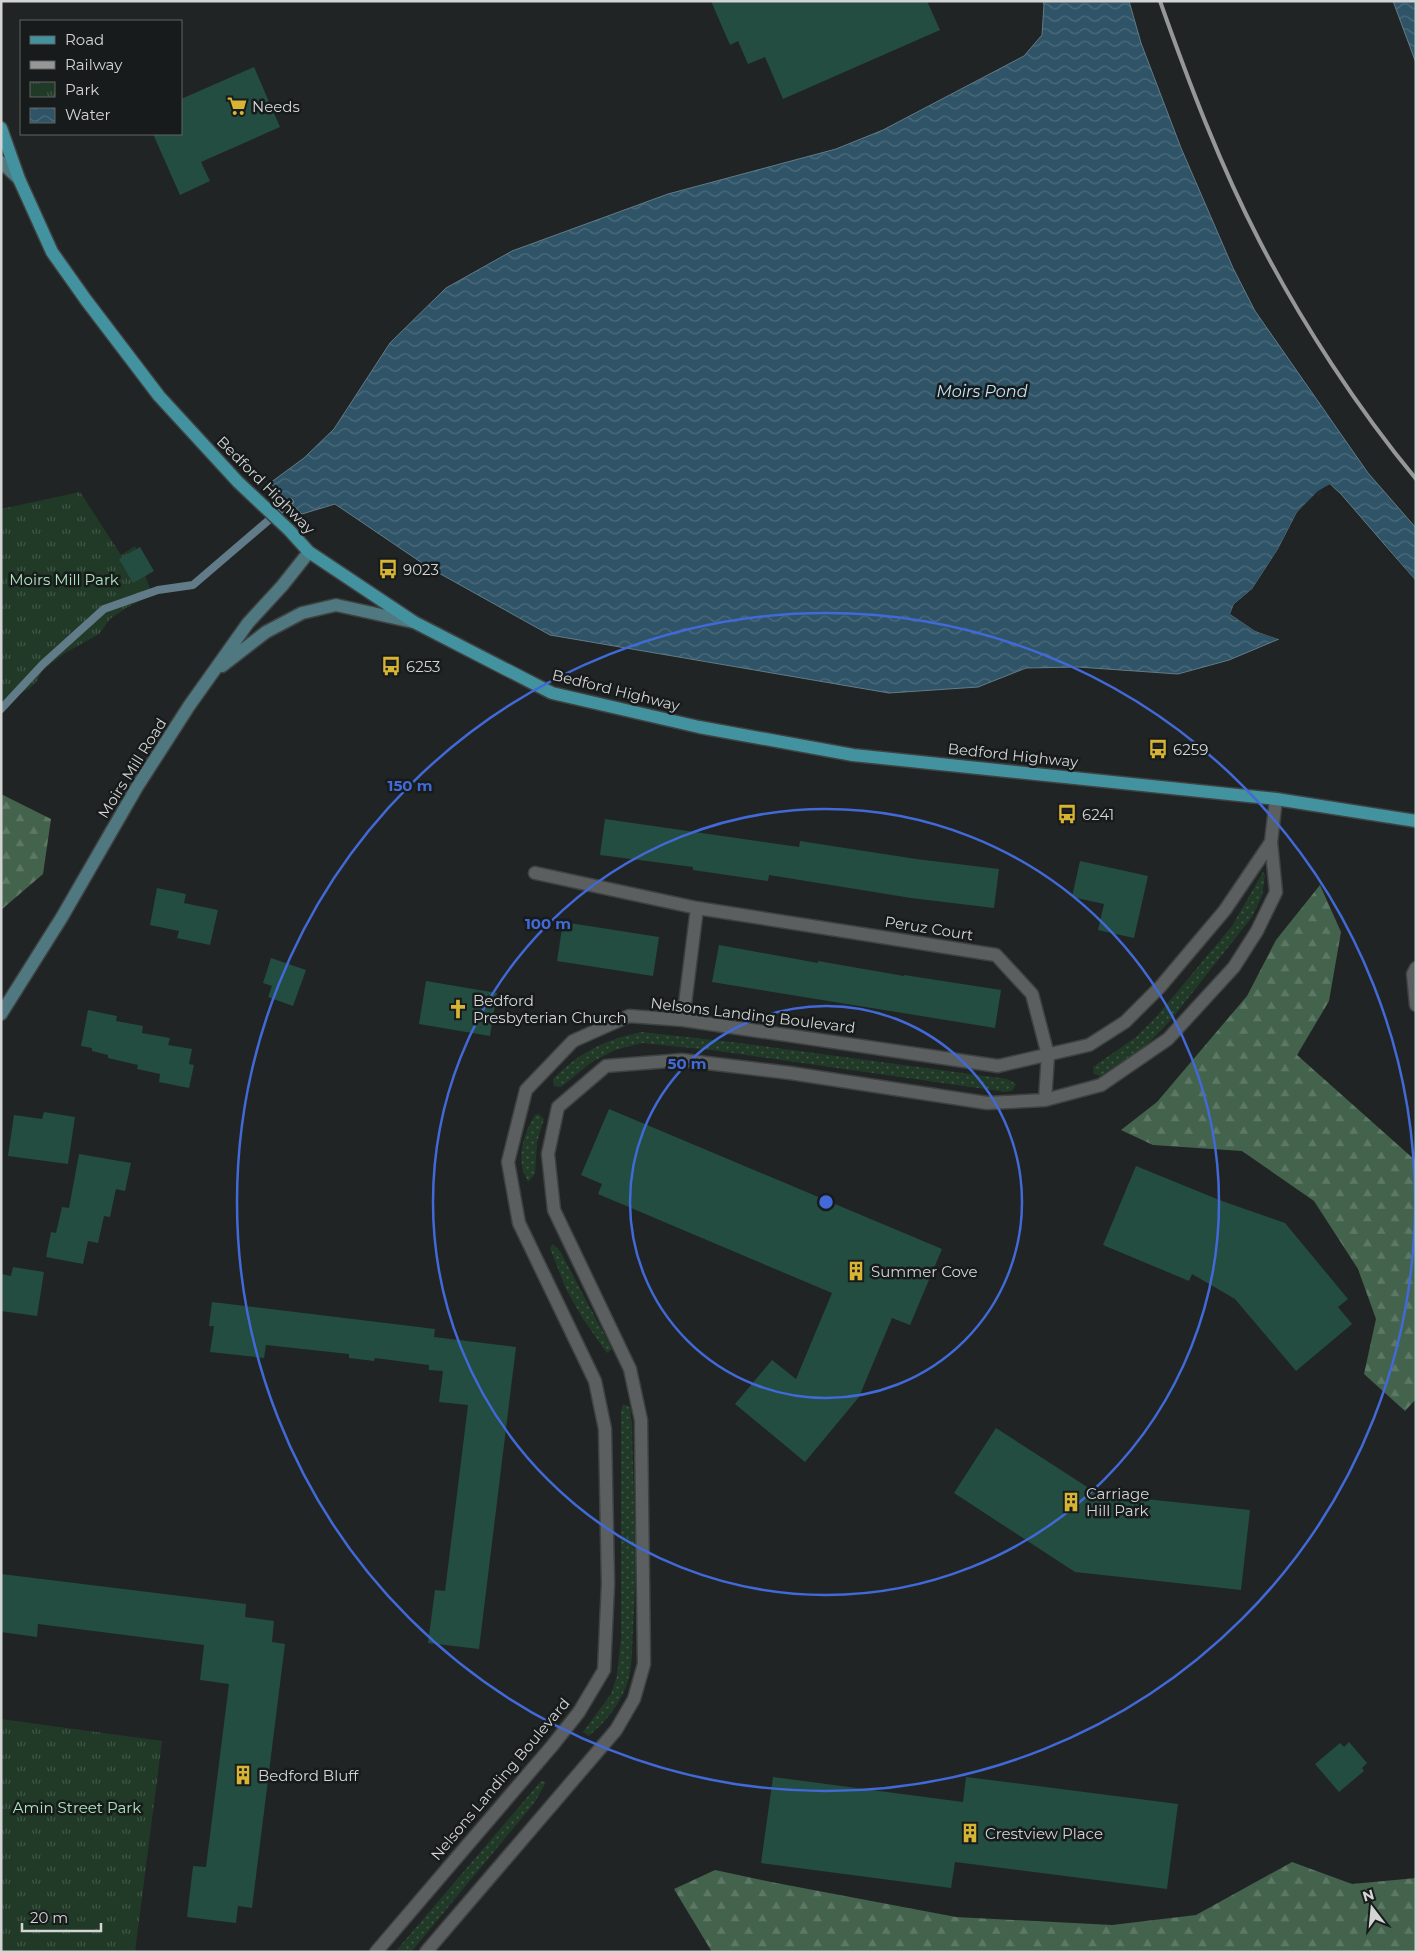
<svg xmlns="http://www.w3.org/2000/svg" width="1417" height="1953" font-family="Montserrat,sans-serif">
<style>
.grass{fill:url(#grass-dots)}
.forest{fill:url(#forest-firs)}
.park{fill:url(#park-tufts)}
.water{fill:url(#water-waves);stroke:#617b88}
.pier{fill:#212424}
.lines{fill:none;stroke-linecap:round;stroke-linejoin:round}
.stream{stroke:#617b88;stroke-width:8}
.building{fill:#234d41}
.street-casing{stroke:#3e4241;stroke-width:15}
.secondary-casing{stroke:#3e4241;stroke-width:15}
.primary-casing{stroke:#3e4241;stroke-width:15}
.street{stroke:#5b5f5f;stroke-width:12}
.secondary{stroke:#4f7880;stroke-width:12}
.primary{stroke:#4392a0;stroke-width:12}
.rail{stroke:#969898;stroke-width:4}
.ring{fill:none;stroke:#4169d7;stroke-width:2.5}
.labels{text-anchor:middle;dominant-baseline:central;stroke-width:5;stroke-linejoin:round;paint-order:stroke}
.poi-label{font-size:15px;fill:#d3d5d5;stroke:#181b1b;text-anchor:start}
.street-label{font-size:15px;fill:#d3d5d5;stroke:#181b1b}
.park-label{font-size:15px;fill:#ace5bb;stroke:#181b1b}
.water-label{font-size:16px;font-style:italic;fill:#c1e7fc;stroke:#181b1b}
.centre{fill:#4169d7;stroke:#181b1b;stroke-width:2.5}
.ring-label{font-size:15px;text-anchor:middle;font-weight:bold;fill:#4169d7;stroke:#181b1b;stroke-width:5;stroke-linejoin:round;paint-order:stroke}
</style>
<defs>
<pattern id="grass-dots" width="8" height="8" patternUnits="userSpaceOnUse" patternTransform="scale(1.25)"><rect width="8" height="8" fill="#213a28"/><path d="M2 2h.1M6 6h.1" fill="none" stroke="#405646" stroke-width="1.8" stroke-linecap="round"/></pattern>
<pattern id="forest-firs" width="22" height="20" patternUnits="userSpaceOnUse" patternTransform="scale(1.25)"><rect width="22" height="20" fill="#44634d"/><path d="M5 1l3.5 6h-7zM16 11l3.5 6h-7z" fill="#5e7866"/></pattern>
<pattern id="park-tufts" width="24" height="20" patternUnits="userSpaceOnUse" patternTransform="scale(1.25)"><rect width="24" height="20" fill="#213a28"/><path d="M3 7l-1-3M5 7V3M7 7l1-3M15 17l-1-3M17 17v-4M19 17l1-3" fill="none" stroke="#405646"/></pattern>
<pattern id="water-waves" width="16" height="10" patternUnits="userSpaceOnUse" patternTransform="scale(1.25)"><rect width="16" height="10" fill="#305467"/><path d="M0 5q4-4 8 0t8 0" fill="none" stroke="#4d6c7c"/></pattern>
</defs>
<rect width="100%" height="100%" fill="#212424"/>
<!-- grass -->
<path class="grass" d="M 1263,872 L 1265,875 L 1262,896 L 1252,917 L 1170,1021 L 1144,1048 L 1100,1076 L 1094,1074 L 1093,1067 L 1136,1037 L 1157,1016 L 1232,926 Z
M 641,1032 L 740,1043 L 1007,1079 L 1016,1084 L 1013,1090 L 1006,1092 L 712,1050 L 642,1043 L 615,1050 L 592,1062 L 561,1087 L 554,1086 L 553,1079 C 582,1051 602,1041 641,1032 Z
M 539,1114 L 544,1119 L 537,1142 L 535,1174 L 528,1182 C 526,1177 522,1171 522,1166 C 519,1149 526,1129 535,1115 Z
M 553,1244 L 560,1251 L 612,1349 L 607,1353 L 583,1319 L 566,1289 L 550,1248 Z
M 623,1404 L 630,1407 L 632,1425 C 633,1492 638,1560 633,1627 C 632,1646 633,1666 627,1684 C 619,1706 606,1721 589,1736 L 583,1732 L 611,1694 L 617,1676 L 621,1639 L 621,1411 Z
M 541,1781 L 546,1782 L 535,1802 L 411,1952 L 395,1952 Z"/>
<!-- forest -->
<path class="forest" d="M 1,794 L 51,819 L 43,874 L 1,910 Z
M 1320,885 L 1341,932 L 1329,1001 L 1297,1055 L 1416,1161 L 1416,1399 L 1405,1411 L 1364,1374 L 1376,1319 L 1358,1269 L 1314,1201 L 1242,1151 L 1153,1145 L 1121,1130 L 1157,1102 L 1247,996 L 1276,940 Z
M 1292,1862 L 1352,1884 L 1416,1878 L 1416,1952 L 712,1952 L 674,1889 L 715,1870 L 771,1882 L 956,1917 L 1112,1925 L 1196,1915 Z"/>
<!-- park -->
<path class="park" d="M 80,492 L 121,555 L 135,546 L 152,595 L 126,608 L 110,619 L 99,634 L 65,653 L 42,671 L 37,681 L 29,689 L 16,695 L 1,708 L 1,509 Z
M 1,1719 L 162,1741 L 135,1952 L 1,1952 Z"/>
<!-- water -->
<path class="water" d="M 1043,1 L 1129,1 L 1141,43 L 1181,148 L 1233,268 L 1255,311 L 1368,473 L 1416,528 L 1416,581 L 1341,494 L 1330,484 L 1297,512 L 1278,549 L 1252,589 L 1234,604 L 1230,614 L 1255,631 L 1279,639 L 1229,660 L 1178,674 L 1078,667 L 1026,668 L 978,687 L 889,693 L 550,635 L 428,567 L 335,504 L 302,514 L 270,483 L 304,458 L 334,429 L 390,343 L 446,288 L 512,251 L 668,194 L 836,149 L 883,130 L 1024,56 L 1042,35 L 1044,5 Z
M 1393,1 L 1416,1 L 1416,63 Z"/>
<!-- pier -->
<path class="pier" d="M 1330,484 L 1416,581 L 1416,584 L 1330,487 L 1320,493 L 1299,514 L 1280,550 L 1254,591 L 1236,605 L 1233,613 L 1257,629 L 1280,637 L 1281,640 L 1255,631 L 1230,614 L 1234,604 L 1252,589 L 1278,549 L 1297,512 L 1318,491 Z"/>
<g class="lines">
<!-- stream -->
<path class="stream" d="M 1,709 L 43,664 L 104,609 L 158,590 L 193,585 L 290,502"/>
</g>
<!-- building -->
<path class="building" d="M 711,1 L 927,1 L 940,30 L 783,99 L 765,57 L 748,64 L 738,41 L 730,45 Z
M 254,67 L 280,127 L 201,162 L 210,181 L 180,195 L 153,134 L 181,134 L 181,99 Z
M 140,547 L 154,571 L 133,583 L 119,559 Z
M 605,819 L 799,847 L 800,841 L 916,859 L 999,869 L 994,908 L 911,898 L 769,875 L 768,881 L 693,870 L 693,867 L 600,855 Z
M 1080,861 L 1148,876 L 1134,938 L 1098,930 L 1104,904 L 1072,897 Z
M 157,888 L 186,894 L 184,903 L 218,910 L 210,945 L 177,938 L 179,931 L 150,925 Z
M 563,922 L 659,937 L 653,976 L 557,961 Z
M 719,945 L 818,963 L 818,961 L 904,976 L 904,975 L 1001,990 L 995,1028 L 712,982 Z
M 271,958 L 306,970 L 293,1006 L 268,997 L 272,986 L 263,983 Z
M 426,981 L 497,993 L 490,1036 L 419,1024 Z
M 88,1010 L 117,1016 L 116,1021 L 143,1026 L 142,1033 L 170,1038 L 168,1045 L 192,1049 L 189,1064 L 194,1065 L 189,1088 L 159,1082 L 160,1074 L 137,1069 L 138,1065 L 108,1058 L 108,1055 L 92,1051 L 92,1048 L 81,1046 Z
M 609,1109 L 942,1249 L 910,1325 L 892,1318 L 859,1397 L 805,1462 L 735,1404 L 772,1360 L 796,1379 L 832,1293 L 598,1194 L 602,1184 L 581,1175 Z
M 44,1112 L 75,1117 L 68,1164 L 8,1156 L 14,1115 L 42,1119 Z
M 79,1154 L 131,1163 L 125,1191 L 116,1189 L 110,1217 L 104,1216 L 98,1243 L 88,1241 L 83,1264 L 46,1257 L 51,1232 L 56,1233 L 62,1207 L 69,1208 Z
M 1136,1166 L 1222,1201 L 1285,1223 L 1348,1299 L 1338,1307 L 1352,1324 L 1296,1371 L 1235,1299 L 1192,1274 L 1189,1281 L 1103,1245 Z
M 13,1267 L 44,1272 L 37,1316 L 1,1311 L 1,1274 L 11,1276 Z
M 212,1302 L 435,1329 L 434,1337 L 516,1347 L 479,1649 L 428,1643 L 435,1590 L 445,1591 L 468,1405 L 439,1402 L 443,1371 L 429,1370 L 429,1365 L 375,1358 L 374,1361 L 349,1358 L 349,1354 L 266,1345 L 264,1358 L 210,1352 L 214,1326 L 209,1326 Z
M 996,1428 L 1098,1494 L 1250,1510 L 1241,1590 L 1075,1572 L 954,1493 Z
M 1,1574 L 246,1604 L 245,1617 L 274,1621 L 272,1642 L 285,1644 L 252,1908 L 238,1906 L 236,1923 L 187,1917 L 193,1866 L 206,1867 L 229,1684 L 200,1680 L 204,1645 L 38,1624 L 37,1637 L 1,1632 Z
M 1349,1742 L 1367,1763 L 1362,1768 L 1364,1771 L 1339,1792 L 1315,1764 L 1340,1743 L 1344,1747 Z
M 773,1777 L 963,1802 L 966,1777 L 1178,1804 L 1167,1889 L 955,1862 L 951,1888 L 761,1863 Z"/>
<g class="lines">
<defs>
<path id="street" d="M 535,873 L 697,908 L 996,955 L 1032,994 L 1048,1055 L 1045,1100
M 1416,968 L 1413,974 L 1416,1005
M 683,1020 L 697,908
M 376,1952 L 552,1746 L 579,1712 L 604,1670 L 608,1584 L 605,1429 L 595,1381 L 519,1223 L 508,1162 L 526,1090 L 573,1041 L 629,1016 L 683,1020 L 998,1066 L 1089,1045 L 1125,1022 L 1160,987 L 1225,910 L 1271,842
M 426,1952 L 616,1730 L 634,1699 L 644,1664 L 641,1420 L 630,1369 L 554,1210 L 548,1154 L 558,1107 L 606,1066 L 682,1060 L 790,1073 L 987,1103 L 1045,1100 L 1101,1085 L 1168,1039 L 1234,967 L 1257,931 L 1276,892 L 1271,842 L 1276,799"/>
<path id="secondary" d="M 1,162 L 19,179
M 222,666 L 266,632 L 302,613 L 336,605 L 413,622
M 1,1014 L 62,917 L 137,787 L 189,706 L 248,623 L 282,586 L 309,552"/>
<path id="primary" d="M 1,128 L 19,179 L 52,252 L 86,300 L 159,396 L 238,482 L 289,530 L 309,552 L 414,622 L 552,693 L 699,727 L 853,755 L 1276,799 L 1416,821"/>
</defs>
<!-- street casing -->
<use href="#street" class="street-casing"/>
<!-- secondary casing -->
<use href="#secondary" class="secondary-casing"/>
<!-- primary casing -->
<use href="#primary" class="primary-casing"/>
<!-- street -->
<use href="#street" class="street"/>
<!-- secondary -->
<use href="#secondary" class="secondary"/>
<!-- primary -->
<use href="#primary" class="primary"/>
<!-- rail -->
<path class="rail" d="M 1160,1 C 1189,83 1220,165 1260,242 C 1302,323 1358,409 1416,479"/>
</g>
<!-- distance rings -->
<g class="ring">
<circle cx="826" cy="1202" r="196"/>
<circle cx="826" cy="1202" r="393"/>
<circle cx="826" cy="1202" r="589"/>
</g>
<!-- icons -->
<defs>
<symbol id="supermarket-bare" viewBox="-9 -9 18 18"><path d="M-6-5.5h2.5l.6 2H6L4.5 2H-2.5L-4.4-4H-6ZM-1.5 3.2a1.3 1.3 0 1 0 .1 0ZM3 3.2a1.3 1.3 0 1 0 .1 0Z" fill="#d7b434" stroke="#181b1b" stroke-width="2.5" paint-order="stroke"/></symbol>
<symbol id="bus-bare" viewBox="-9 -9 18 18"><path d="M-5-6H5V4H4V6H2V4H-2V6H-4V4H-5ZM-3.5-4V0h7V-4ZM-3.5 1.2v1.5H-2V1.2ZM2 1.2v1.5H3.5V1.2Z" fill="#d7b434" stroke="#181b1b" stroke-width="2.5" paint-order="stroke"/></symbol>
<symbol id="church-bare" viewBox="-9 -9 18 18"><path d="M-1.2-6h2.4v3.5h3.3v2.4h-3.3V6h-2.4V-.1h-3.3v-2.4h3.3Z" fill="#d7b434" stroke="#181b1b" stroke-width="2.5" paint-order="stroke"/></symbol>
<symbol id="building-bare" viewBox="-9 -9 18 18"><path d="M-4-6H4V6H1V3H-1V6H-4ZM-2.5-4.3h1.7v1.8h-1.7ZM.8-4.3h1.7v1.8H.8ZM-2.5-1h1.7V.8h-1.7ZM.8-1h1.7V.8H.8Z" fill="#d7b434" stroke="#181b1b" stroke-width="2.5" paint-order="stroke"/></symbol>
</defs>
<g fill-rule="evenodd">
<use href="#supermarket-bare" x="223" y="92" width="28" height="28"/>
<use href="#bus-bare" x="374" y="555" width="28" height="28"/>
<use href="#bus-bare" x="377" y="652" width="28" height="28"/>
<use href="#bus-bare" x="1144" y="735" width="28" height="28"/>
<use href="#bus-bare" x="1053" y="800" width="28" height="28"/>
<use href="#church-bare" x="444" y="995" width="28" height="28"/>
<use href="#building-bare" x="842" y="1257" width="28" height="28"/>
<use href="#building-bare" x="1057" y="1488" width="28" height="28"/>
<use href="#building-bare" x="229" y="1761" width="28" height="28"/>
<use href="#building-bare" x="956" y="1819" width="28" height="28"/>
</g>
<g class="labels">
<!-- poi labels -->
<g class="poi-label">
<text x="252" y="106">Needs</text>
<text x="403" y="569">9023</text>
<text x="406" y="666">6253</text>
<text x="1173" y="749">6259</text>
<text x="1082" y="814">6241</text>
<text x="473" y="1000">Bedford<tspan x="473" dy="17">Presbyterian Church</tspan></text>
<text x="871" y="1271">Summer Cove</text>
<text x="1086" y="1493">Carriage<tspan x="1086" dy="17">Hill Park</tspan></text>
<text x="258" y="1775">Bedford Bluff</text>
<text x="985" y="1833">Crestview Place</text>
</g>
<!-- street labels -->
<g class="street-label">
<text transform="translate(266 485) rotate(45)">Bedford Highway</text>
<text transform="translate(616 690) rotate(14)">Bedford Highway</text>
<text transform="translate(1013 755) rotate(6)">Bedford Highway</text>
<text transform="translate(132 768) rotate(-58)">Moirs Mill Road</text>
<text transform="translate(929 928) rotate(9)">Peruz Court</text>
<text transform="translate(753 1015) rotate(7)">Nelsons Landing Boulevard</text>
<text transform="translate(500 1779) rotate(-50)">Nelsons Landing Boulevard</text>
</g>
<!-- park labels -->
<g class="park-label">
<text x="64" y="579">Moirs Mill Park</text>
<text x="77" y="1807">Amin Street Park</text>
</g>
<!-- water labels -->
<g class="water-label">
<text x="982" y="391">Moirs Pond</text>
</g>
</g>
<circle cx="826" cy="1202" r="8" class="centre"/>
<g class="ring-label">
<text x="410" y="791">150 m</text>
<text x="548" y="929">100 m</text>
<text x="687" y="1069">50 m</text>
</g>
<!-- border -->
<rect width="1417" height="1953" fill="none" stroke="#d3d5d5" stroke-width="5"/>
<!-- legend -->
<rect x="20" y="20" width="162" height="115" fill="#181b1b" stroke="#636565"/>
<rect x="30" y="36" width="25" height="8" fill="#4392a0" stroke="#636565"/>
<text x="65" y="45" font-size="15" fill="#d3d5d5">Road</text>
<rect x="30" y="61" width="25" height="8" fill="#969898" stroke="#636565"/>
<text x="65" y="70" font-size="15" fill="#d3d5d5">Railway</text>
<rect x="30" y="82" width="25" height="15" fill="url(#park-tufts)" stroke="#636565"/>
<text x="65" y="95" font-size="15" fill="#d3d5d5">Park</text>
<rect x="30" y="108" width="25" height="15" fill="url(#water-waves)" stroke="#636565"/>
<text x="65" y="120" font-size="15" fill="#d3d5d5">Water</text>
<!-- north arrow -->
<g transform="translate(1372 1908) rotate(344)" stroke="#181b1b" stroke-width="4" paint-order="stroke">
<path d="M0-4L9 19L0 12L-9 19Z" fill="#d3d5d5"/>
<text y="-8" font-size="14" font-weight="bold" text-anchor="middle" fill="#d3d5d5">N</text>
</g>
<!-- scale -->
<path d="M22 1923v8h79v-8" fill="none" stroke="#d3d5d5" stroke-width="2.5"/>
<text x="30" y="1923" font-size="15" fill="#d3d5d5" stroke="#181b1b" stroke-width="4" paint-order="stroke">20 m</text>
</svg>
